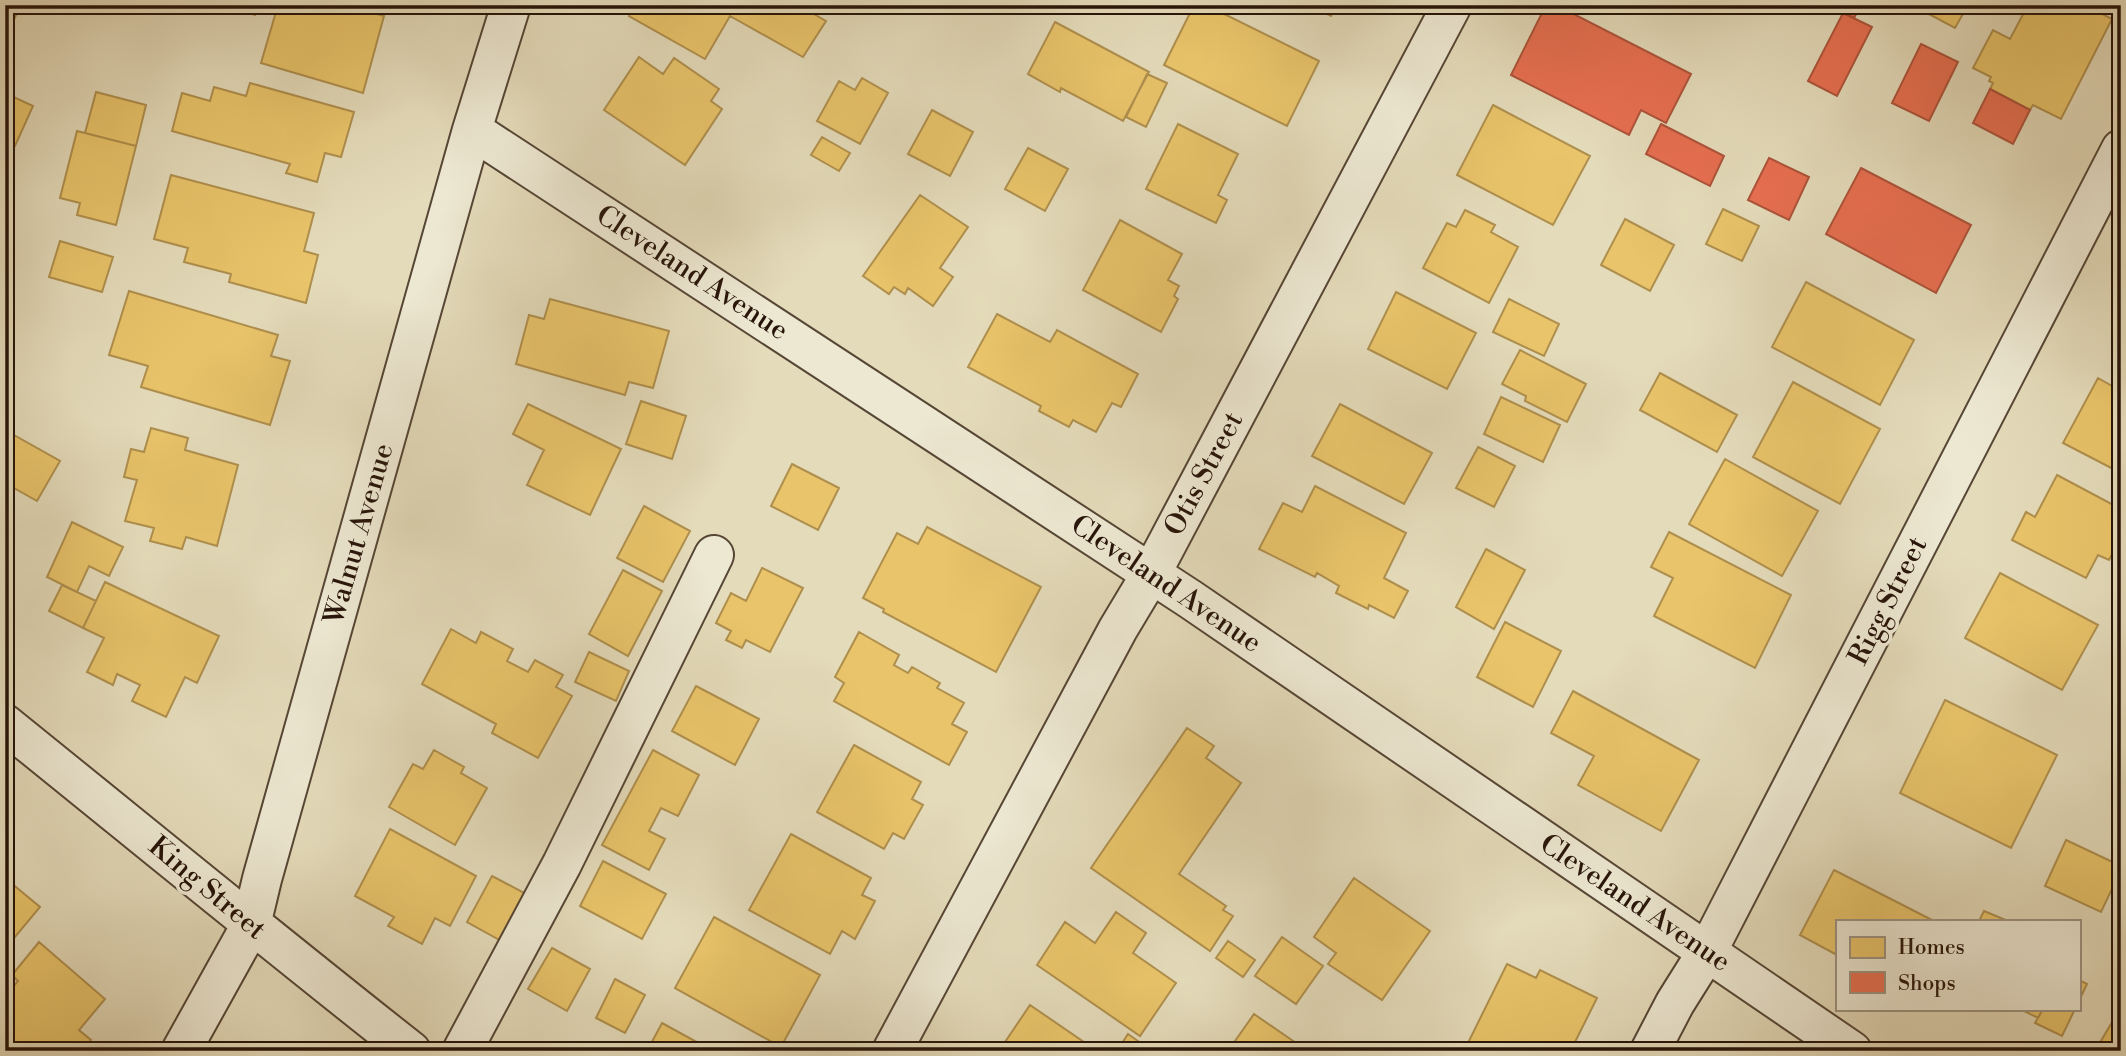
<svg xmlns="http://www.w3.org/2000/svg" width="2126" height="1056" font-family="'Libre Bodoni',serif">
<style>
.homes{fill:#e9c46a;stroke:#af8f4d;stroke-width:2}
.shops{fill:#e76f51;stroke:#ad543b;stroke-width:2}
.lines{fill:none;stroke-linecap:round;stroke-linejoin:round}
.minor-casing{stroke:#564635;stroke-width:42}
.minor{stroke:#ede8d2;stroke-width:38}
.labels{text-anchor:middle;dominant-baseline:central;stroke-width:7;stroke-linejoin:round;paint-order:stroke}
.street-label{font-size:28px;fill:#271409;stroke:#ede8d2}
</style>
<rect width="100%" height="100%" fill="#e4dbba"/>
<filter id="stains"><feTurbulence type="fractalNoise" baseFrequency=".00286" numOctaves="4"/><feColorMatrix values="0 0 0 0 .2 0 0 0 0 .09 0 0 0 0 .02 0 0 0 .5 -.17"/></filter>
<radialGradient id="worn" r=".72"><stop offset=".6" stop-color="#630" stop-opacity="0"/><stop offset="1" stop-color="#630" stop-opacity=".3"/></radialGradient>
<!-- homes -->
<path class="homes" d="M 5,5 L 21,5 L 5,38 Z
M 226,5 L 258,5 L 255,15 Z
M 278,5 L 345,5 L 384,16 L 363,93 L 261,63 Z
M 635,5 L 798,5 L 826,21 L 803,57 L 730,16 L 705,59 L 629,16 Z
M 928,5 L 946,5 L 942,13 Z
M 1194,5 L 1206,5 L 1319,61 L 1287,126 L 1164,65 Z
M 1309,5 L 1337,5 L 1331,16 Z
M 1912,5 L 1968,5 L 1955,28 Z
M 2028,5 L 2085,5 L 2112,19 L 2061,119 L 2033,105 L 2030,110 L 1990,89 L 1993,83 L 1989,81 L 1991,77 L 1973,68 L 1993,30 L 2010,39 Z
M 1055,22 L 1149,72 L 1123,121 L 1061,88 L 1060,92 L 1028,74 Z
M 639,57 L 663,74 L 674,58 L 719,89 L 711,101 L 722,109 L 685,165 L 604,110 Z
M 1147,74 L 1167,83 L 1146,127 L 1126,117 Z
M 862,78 L 888,93 L 860,144 L 817,121 L 839,81 L 855,90 Z
M 250,83 L 354,112 L 341,157 L 325,153 L 317,182 L 286,173 L 290,164 L 172,131 L 182,93 L 210,101 L 214,87 L 246,96 Z
M 96,92 L 146,105 L 136,146 L 85,133 Z
M 5,93 L 33,106 L 15,146 L 5,141 Z
M 1493,105 L 1590,156 L 1553,225 L 1457,175 Z
M 932,110 L 973,132 L 950,176 L 908,154 Z
M 1178,124 L 1238,154 L 1218,195 L 1227,200 L 1216,223 L 1146,189 Z
M 77,131 L 136,146 L 116,225 L 77,215 L 80,203 L 60,198 Z
M 822,137 L 850,153 L 839,171 L 811,155 Z
M 1028,148 L 1068,169 L 1045,211 L 1005,189 Z
M 171,175 L 314,213 L 304,251 L 318,255 L 306,303 L 229,282 L 231,274 L 184,262 L 188,248 L 154,239 Z
M 920,195 L 968,227 L 940,268 L 953,277 L 933,306 L 908,288 L 905,294 L 894,287 L 889,294 L 863,276 Z
M 1723,209 L 1759,226 L 1742,261 L 1706,244 Z
M 1465,210 L 1495,225 L 1491,232 L 1518,247 L 1489,303 L 1423,268 L 1447,223 L 1456,227 Z
M 1625,219 L 1674,245 L 1650,291 L 1601,265 Z
M 1120,220 L 1182,254 L 1168,280 L 1179,286 L 1174,296 L 1178,299 L 1161,332 L 1083,290 Z
M 60,241 L 113,257 L 102,292 L 49,277 Z
M 1806,282 L 1914,340 L 1880,405 L 1772,347 Z
M 129,291 L 278,335 L 271,356 L 290,361 L 270,425 L 141,387 L 148,366 L 109,355 Z
M 1396,292 L 1476,333 L 1447,389 L 1368,349 Z
M 550,299 L 669,331 L 653,388 L 629,382 L 625,395 L 516,364 L 529,315 L 544,319 Z
M 1509,299 L 1559,324 L 1544,356 L 1493,332 Z
M 997,314 L 1050,342 L 1057,330 L 1138,374 L 1121,407 L 1112,403 L 1096,432 L 1073,420 L 1069,427 L 1039,411 L 1041,406 L 968,367 Z
M 1520,350 L 1586,384 L 1567,422 L 1525,401 L 1526,396 L 1502,384 Z
M 1660,373 L 1737,415 L 1717,452 L 1640,410 Z
M 2098,378 L 2121,391 L 2121,473 L 2063,443 Z
M 1793,382 L 1880,429 L 1840,504 L 1753,457 Z
M 1501,397 L 1560,425 L 1543,462 L 1484,434 Z
M 641,401 L 686,416 L 672,459 L 626,444 Z
M 528,404 L 621,449 L 590,515 L 527,485 L 544,450 L 513,434 Z
M 1340,404 L 1432,453 L 1404,504 L 1312,456 Z
M 151,428 L 188,438 L 185,450 L 238,465 L 217,546 L 186,537 L 182,549 L 150,541 L 154,528 L 125,521 L 137,480 L 124,477 L 131,449 L 144,452 Z
M 5,430 L 60,461 L 37,501 L 5,483 Z
M 1478,447 L 1515,466 L 1494,507 L 1456,488 Z
M 1725,459 L 1818,511 L 1782,576 L 1689,524 Z
M 792,464 L 839,488 L 818,530 L 771,506 Z
M 2057,475 L 2121,509 L 2117,519 L 2121,521 L 2121,537 L 2109,560 L 2098,555 L 2086,578 L 2012,540 L 2026,512 L 2035,517 Z
M 1315,486 L 1406,533 L 1384,578 L 1408,591 L 1394,618 L 1369,605 L 1368,609 L 1336,593 L 1339,586 L 1317,573 L 1315,577 L 1259,549 L 1283,503 L 1302,512 Z
M 644,506 L 690,531 L 663,582 L 617,558 Z
M 72,522 L 123,547 L 109,576 L 89,566 L 77,592 L 47,577 Z
M 927,527 L 1041,587 L 996,672 L 883,612 L 884,609 L 863,598 L 897,533 L 918,544 Z
M 1669,532 L 1791,595 L 1755,668 L 1654,616 L 1673,578 L 1651,567 Z
M 1486,549 L 1525,570 L 1494,629 L 1456,607 Z
M 762,568 L 803,588 L 770,652 L 746,640 L 742,648 L 726,640 L 731,631 L 716,623 L 731,593 L 746,601 Z
M 623,570 L 662,591 L 628,656 L 589,634 Z
M 2000,573 L 2098,625 L 2062,690 L 1965,638 Z
M 105,582 L 219,636 L 197,683 L 185,677 L 166,717 L 132,701 L 140,685 L 117,674 L 113,685 L 87,672 L 104,638 L 83,628 Z
M 62,585 L 96,601 L 83,628 L 49,611 Z
M 1505,622 L 1561,651 L 1533,707 L 1477,677 Z
M 451,629 L 476,643 L 481,632 L 513,649 L 507,661 L 528,672 L 535,660 L 563,675 L 556,687 L 572,696 L 538,758 L 492,733 L 496,724 L 422,684 Z
M 859,632 L 899,655 L 894,665 L 908,673 L 912,667 L 940,683 L 937,688 L 964,703 L 952,724 L 967,732 L 949,765 L 834,701 L 844,683 L 835,677 Z
M 589,652 L 629,671 L 616,701 L 575,682 Z
M 696,686 L 759,719 L 735,765 L 672,731 Z
M 1573,691 L 1699,760 L 1661,831 L 1578,785 L 1594,756 L 1551,733 Z
M 1945,700 L 2057,755 L 2011,848 L 1900,793 Z
M 1187,728 L 1214,746 L 1206,758 L 1241,783 L 1179,874 L 1226,906 L 1223,910 L 1233,916 L 1210,951 L 1091,868 Z
M 854,745 L 921,782 L 912,799 L 923,805 L 904,839 L 893,833 L 884,849 L 817,812 Z
M 434,750 L 464,767 L 461,773 L 487,788 L 455,845 L 389,807 L 413,764 L 423,769 Z
M 653,750 L 699,775 L 678,816 L 661,808 L 649,831 L 665,839 L 649,870 L 602,845 Z
M 390,829 L 476,876 L 450,926 L 435,918 L 422,944 L 388,926 L 394,917 L 355,896 Z
M 791,834 L 871,878 L 862,895 L 875,901 L 855,939 L 842,931 L 830,954 L 749,910 Z
M 2066,840 L 2121,866 L 2121,870 L 2101,912 L 2045,886 Z
M 603,861 L 666,894 L 642,939 L 580,906 Z
M 1834,870 L 1934,921 L 1837,921 L 1837,955 L 1800,935 Z
M 492,876 L 528,895 L 503,942 L 467,922 Z
M 5,878 L 40,907 L 5,949 Z
M 1354,878 L 1430,931 L 1382,1000 L 1328,964 L 1336,953 L 1314,937 Z
M 1984,911 L 2008,921 L 1979,921 Z
M 1116,912 L 1146,933 L 1133,953 L 1176,983 L 1140,1036 L 1037,965 L 1065,922 L 1095,943 Z
M 714,917 L 820,975 L 781,1047 L 675,988 Z
M 1282,937 L 1323,966 L 1296,1004 L 1255,976 Z
M 1228,941 L 1255,960 L 1243,977 L 1216,958 Z
M 39,942 L 105,999 L 79,1030 L 91,1040 L 82,1051 L 8,1051 L 5,1049 L 5,996 L 18,981 L 12,975 Z
M 552,948 L 590,969 L 567,1011 L 528,989 Z
M 1507,964 L 1536,978 L 1540,970 L 1597,998 L 1571,1050 L 1560,1045 L 1557,1051 L 1464,1051 Z
M 615,979 L 645,995 L 625,1033 L 596,1018 Z
M 2079,980 L 2087,984 L 2079,1001 Z
M 1030,1005 L 1097,1051 L 999,1051 Z
M 2121,1007 L 2121,1051 L 2095,1051 Z
M 2020,1009 L 2043,1009 L 2038,1018 Z
M 2043,1009 L 2075,1009 L 2062,1036 L 2035,1023 Z
M 1254,1014 L 1296,1043 L 1291,1051 L 1228,1051 Z
M 662,1023 L 713,1051 L 647,1051 Z
M 1128,1034 L 1152,1051 L 1117,1051 Z"/>
<!-- shops -->
<path class="shops" d="M 1546,5 L 1556,5 L 1691,74 L 1666,123 L 1641,110 L 1629,135 L 1511,75 Z
M 1828,5 L 1861,5 L 1854,18 Z
M 1843,13 L 1872,27 L 1837,96 L 1808,81 Z
M 1921,44 L 1958,62 L 1929,121 L 1892,103 Z
M 1990,89 L 2030,110 L 2013,144 L 1973,123 Z
M 1661,124 L 1724,156 L 1710,186 L 1646,154 Z
M 1769,158 L 1809,177 L 1789,220 L 1748,200 Z
M 1861,168 L 1971,225 L 1936,293 L 1826,234 Z"/>
<g class="lines">
<defs>
<path id="minor" d="M 472,130 L 1190,599 L 1852,1051
M 5,724 C 140,833 274,943 411,1051
M 181,1051 L 251,925 L 262,879 L 472,130 L 511,5
M 462,1051 L 562,864 L 714,555
M 892,1051 L 1118,629 L 1151,574 L 1452,5
M 1650,1051 L 1675,1003 L 1707,952 L 2121,149"/>
</defs>
<!-- minor casing -->
<use href="#minor" class="minor-casing"/>
<!-- minor -->
<use href="#minor" class="minor"/>
</g>
<g class="labels">
<!-- street labels -->
<g class="street-label">
<text transform="translate(692 273) rotate(33)">Cleveland Avenue</text>
<text transform="translate(1204 474) rotate(-62)">Otis Street</text>
<text transform="translate(359 534) rotate(-74)">Walnut Avenue</text>
<text transform="translate(1166 584) rotate(34)">Cleveland Avenue</text>
<text transform="translate(1888 601) rotate(-63)">Rigg Street</text>
<text transform="translate(207 888) rotate(40)">King Street</text>
<text transform="translate(1635 903) rotate(34)">Cleveland Avenue</text>
</g>
</g>
<!-- margin -->
<rect width="2126" height="1056" fill="none" stroke="#e4dbba" stroke-width="28"/>
<rect x="7" y="7" width="2112" height="1042" fill="none" stroke="#271409" stroke-width="3.5"/>
<rect x="14" y="14" width="2098" height="1028" fill="none" stroke="#271409" stroke-width="2"/>
<!-- legend -->
<rect x="1836" y="920" width="245" height="91" fill="#ede8d2" stroke="#9e9382" stroke-width="2"/>
<rect x="1850" y="937" width="35" height="21" fill="#e9c46a" stroke="#9e9382" stroke-width="2"/>
<text x="1898" y="954" font-size="21" fill="#271409">Homes</text>
<rect x="1850" y="972" width="35" height="21" fill="#e76f51" stroke="#9e9382" stroke-width="2"/>
<text x="1898" y="990" font-size="21" fill="#271409">Shops</text>
<rect width="100%" height="100%" filter="url(#stains)"/>
<rect width="100%" height="100%" fill="url(#worn)"/>
</svg>
